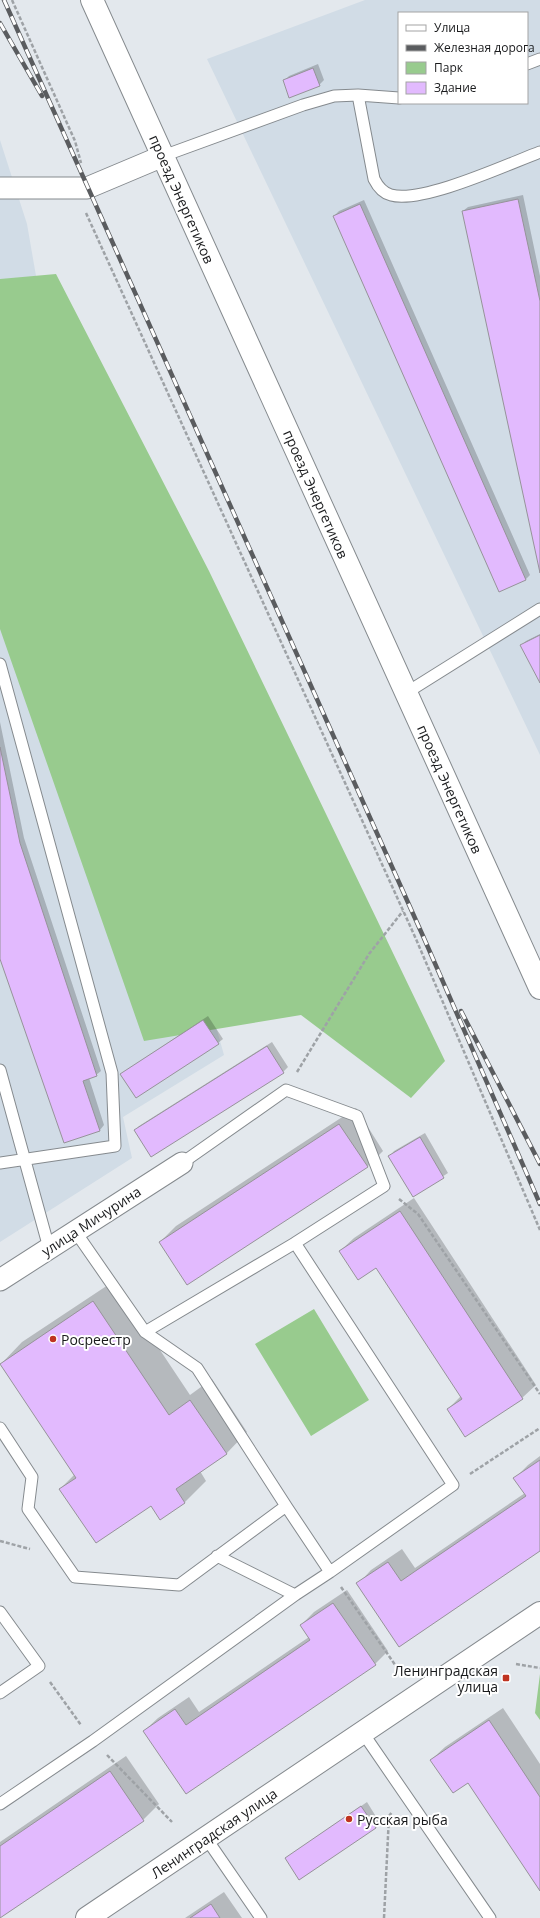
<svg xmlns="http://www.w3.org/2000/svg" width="540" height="1918" font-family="'Open Sans',sans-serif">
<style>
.built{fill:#d1dce6;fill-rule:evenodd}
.green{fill:#98cb8e}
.shadow{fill:#0003}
.building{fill:#e2bafe;stroke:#969399}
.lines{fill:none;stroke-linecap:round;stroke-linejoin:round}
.lane-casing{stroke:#858a8e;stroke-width:13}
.street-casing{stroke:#858a8e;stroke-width:23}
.secondary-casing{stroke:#858a8e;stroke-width:24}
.path{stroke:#9ea2a6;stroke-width:2.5;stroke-dasharray:4 2;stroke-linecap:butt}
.lane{stroke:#fff;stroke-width:11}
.street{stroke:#fff;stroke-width:21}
.secondary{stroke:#fff;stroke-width:22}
.rail-casing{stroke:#5a5c5f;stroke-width:4.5}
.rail{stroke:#fff;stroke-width:3;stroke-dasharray:9;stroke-linecap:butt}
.poi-dot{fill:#bf3320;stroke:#fff;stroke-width:1.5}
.labels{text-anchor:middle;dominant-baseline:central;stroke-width:4;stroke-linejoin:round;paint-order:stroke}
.street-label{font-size:14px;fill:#191a1c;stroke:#fff}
.poi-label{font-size:14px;fill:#191a1c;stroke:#fff;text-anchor:start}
</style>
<rect width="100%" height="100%" fill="#e3e8ed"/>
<!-- built -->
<path class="built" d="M 365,0 L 540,0 L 540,755 L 207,59 ZM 399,13 L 527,13 L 527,103 L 399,103 Z
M 0,140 L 27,224 L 87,570 L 224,1055 L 123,1117 L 132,1158 L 0,1242 Z"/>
<!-- green -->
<path class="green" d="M 56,274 L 209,571 L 445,1061 L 411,1098 L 301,1015 L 144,1041 L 0,629 L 0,279 Z
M 314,1309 L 369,1400 L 311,1436 L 255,1344 Z
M 540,1674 L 540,1720 L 535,1713 Z"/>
<!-- shadow -->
<path class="shadow" d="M 318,64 L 324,80 L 319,85 L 284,81 L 289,76 Z
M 523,195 L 540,276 L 540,568 L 463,211 L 468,207 Z
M 364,200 L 530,575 L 525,580 L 334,216 L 339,211 Z
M 540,634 L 540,681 L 522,645 L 526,641 Z
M 0,722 L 24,838 L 101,1071 L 96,1075 L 89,1078 L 104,1125 L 100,1130 L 65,1142 L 0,953 Z
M 208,1016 L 223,1039 L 218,1043 L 121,1074 Z
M 272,1042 L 288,1067 L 283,1072 L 135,1131 L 139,1126 Z
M 356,1108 L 383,1151 L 367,1167 L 160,1242 L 176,1226 Z
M 425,1133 L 448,1173 L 413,1196 L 390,1156 L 394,1151 Z
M 414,1198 L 536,1385 L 522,1398 L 448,1409 L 461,1396 L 377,1266 L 340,1251 L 354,1238 Z
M 114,1281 L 190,1395 L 212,1379 L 247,1432 L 226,1454 L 200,1471 L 206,1481 L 185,1502 L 160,1518 L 151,1505 L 60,1489 L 75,1474 L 1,1364 L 22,1342 Z
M 540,1456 L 540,1550 L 400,1646 L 358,1584 L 371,1570 L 402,1549 L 415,1568 L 525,1493 L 515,1478 L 528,1465 Z
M 347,1590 L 388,1651 L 375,1664 L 186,1793 L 144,1731 L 158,1718 L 189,1697 L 199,1712 L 309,1637 L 301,1625 L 314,1612 Z
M 503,1708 L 540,1764 L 540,1889 L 468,1782 L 431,1760 L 445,1747 Z
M 126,1756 L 159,1804 L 143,1820 L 0,1917 L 0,1842 Z
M 367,1802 L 380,1823 L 376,1828 L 286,1858 Z
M 224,1892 L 242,1918 L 185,1918 Z"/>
<!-- building -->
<path class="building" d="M 313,68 L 320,86 L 289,98 L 283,80 Z
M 518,199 L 540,301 L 540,573 L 462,211 Z
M 360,204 L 526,580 L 499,592 L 333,216 Z
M 540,635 L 540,683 L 520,645 Z
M 0,747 L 20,843 L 97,1076 L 83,1081 L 100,1131 L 64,1143 L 0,959 Z
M 203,1020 L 219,1044 L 136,1098 L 120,1074 Z
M 267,1046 L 284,1073 L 151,1157 L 134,1130 Z
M 339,1124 L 368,1167 L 187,1285 L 159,1242 Z
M 420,1137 L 444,1178 L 413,1197 L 388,1156 Z
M 400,1211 L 523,1399 L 465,1437 L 447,1409 L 462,1399 L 376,1268 L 358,1280 L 339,1251 Z
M 93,1301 L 169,1415 L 190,1400 L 227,1454 L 176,1489 L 185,1503 L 160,1520 L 151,1506 L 96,1543 L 59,1489 L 76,1478 L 0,1364 Z
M 540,1460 L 540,1551 L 399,1647 L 356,1583 L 388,1562 L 401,1581 L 414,1572 L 526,1496 L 513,1478 Z
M 333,1603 L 376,1665 L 186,1794 L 143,1731 L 175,1709 L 186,1725 L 310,1640 L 300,1625 Z
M 489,1720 L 540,1797 L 540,1891 L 468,1783 L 453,1793 L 430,1760 Z
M 110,1771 L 144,1821 L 0,1918 L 0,1846 Z
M 361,1806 L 376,1828 L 299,1880 L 285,1858 Z
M 211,1904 L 220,1918 L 190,1918 Z"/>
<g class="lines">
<defs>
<path id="lane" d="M 527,64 L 540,59
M 358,95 L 399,98
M 163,156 L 303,105 L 334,96 L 358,95 L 374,179 C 378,187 383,193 391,195 C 422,204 508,164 540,152
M 0,664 L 112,1073 L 115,1146 L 0,1163
M 406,693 L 540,609
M 0,1070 L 49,1248
M 182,1163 L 286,1090 L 357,1116 L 384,1186 L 295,1243
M 145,1332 L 197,1368 L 286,1506
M 0,1428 L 32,1477 L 28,1509 L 75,1577 L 179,1585 L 286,1506 L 330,1572
M 217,1556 L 295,1595
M 0,1612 L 39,1666 L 0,1693
M 363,1733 L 490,1918
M 0,1804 L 93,1741 L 295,1595 L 330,1572 L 453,1485 L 295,1243 L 145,1332 L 75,1231
M 206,1838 L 261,1918"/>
<path id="street" d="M 0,188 L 87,188 L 163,156
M 0,1280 L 182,1163"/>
<path id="secondary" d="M 92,0 L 540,988
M 87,1918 L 540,1613"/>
</defs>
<!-- lane casing -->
<use href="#lane" class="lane-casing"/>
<!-- street casing -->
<use href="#street" class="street-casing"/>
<!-- secondary casing -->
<use href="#secondary" class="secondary-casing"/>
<!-- path -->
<path class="path" d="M 12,0 L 75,141 L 81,163
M 86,213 L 416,939 L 540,1230
M 297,1072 L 369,954 L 403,911
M 399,1199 L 418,1214 L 540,1394
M 470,1474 L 540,1428
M 0,1541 L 30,1549
M 341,1587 L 398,1669
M 516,1664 L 540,1668
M 50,1682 L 81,1725
M 107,1755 L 172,1822
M 384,1918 L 389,1816 L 392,1812"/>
<!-- lane -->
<use href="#lane" class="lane"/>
<!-- street -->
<use href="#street" class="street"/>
<!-- secondary -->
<use href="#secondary" class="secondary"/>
<defs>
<path id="rail" d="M 4,0 L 423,936 L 540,1204
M 0,23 L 42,96
M 461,1011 L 540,1164"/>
</defs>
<!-- rail casing -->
<use href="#rail" class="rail-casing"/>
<!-- rail -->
<use href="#rail" class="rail"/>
</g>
<!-- markers -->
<g class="poi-dot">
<circle cx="53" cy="1339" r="4"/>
<rect x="502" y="1674" width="8" height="8" rx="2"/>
<circle cx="349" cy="1819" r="4"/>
</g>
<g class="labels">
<!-- street labels -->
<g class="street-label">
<text transform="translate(182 199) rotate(66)">проезд Энергетиков</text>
<text transform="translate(316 494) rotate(66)">проезд Энергетиков</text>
<text transform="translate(450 789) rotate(66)">проезд Энергетиков</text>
<text transform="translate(91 1221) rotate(-33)">улица Мичурина</text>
<text transform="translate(214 1833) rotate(-34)">Ленинградская улица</text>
</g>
<!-- poi labels -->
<g class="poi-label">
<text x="61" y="1339">Росреестр</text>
<text x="498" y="1670" text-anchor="end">Ленинградская<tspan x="498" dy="16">улица</tspan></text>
<text x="357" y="1819">Русская рыба</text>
</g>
</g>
<!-- legend -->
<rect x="398" y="12" width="130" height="92" fill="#ffffff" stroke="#a3a3a4"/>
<rect x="406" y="25" width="20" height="6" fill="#ffffff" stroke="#a3a3a4"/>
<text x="434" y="32" font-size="12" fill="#191a1c">Улица</text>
<rect x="406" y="45" width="20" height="6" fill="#5a5c5f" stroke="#a3a3a4"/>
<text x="434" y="52" font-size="12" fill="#191a1c">Железная дорога</text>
<rect x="406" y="62" width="20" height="12" fill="#98cb8e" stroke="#a3a3a4"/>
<text x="434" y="72" font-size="12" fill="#191a1c">Парк</text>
<rect x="406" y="82" width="20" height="12" fill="#e2bafe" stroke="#a3a3a4"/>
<text x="434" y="92" font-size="12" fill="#191a1c">Здание</text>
</svg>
